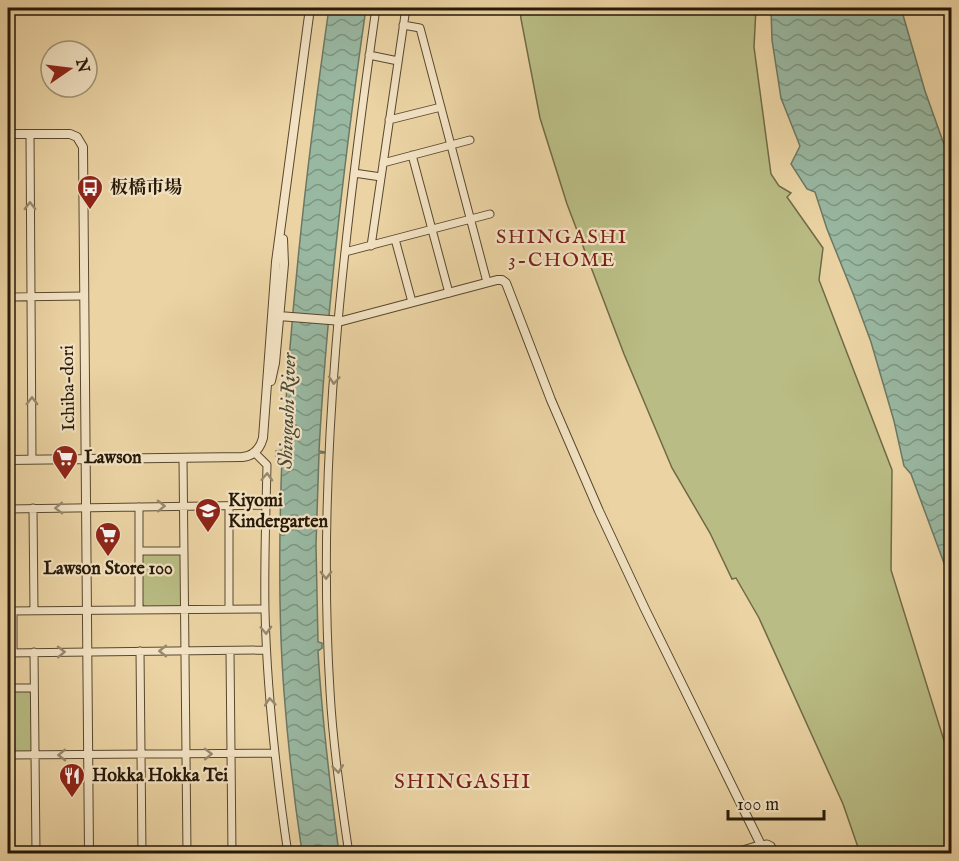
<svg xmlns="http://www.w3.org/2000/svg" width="959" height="861" font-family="'IM FELL English','Noto Serif JP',serif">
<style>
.green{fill:#b9bc84;stroke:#706a46;stroke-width:1.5}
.water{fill:url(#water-waves);stroke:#6b7864;stroke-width:1.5}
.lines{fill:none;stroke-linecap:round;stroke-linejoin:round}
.minor-casing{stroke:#58482e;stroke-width:9}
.tertiary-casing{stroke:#58482e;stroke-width:10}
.minor{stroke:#f2e2c3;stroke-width:7}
.tertiary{stroke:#f2e2c3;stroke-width:8}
.oneway{stroke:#97886e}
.labels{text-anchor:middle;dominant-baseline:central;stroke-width:4.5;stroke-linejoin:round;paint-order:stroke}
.poi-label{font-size:18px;font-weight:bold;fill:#271907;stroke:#f2e2c3;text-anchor:start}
.street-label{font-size:18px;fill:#271907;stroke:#f2e2c3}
.neighbourhood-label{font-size:20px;letter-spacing:1.5px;fill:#7a1f14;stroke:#f2e2c3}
.water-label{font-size:20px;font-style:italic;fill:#494936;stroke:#f2e2c3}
.quarter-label{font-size:21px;letter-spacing:1.5px;fill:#7a1f14;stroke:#f2e2c3}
</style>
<defs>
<pattern id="water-waves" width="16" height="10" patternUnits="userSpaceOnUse" patternTransform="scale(1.5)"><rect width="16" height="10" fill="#99b8a2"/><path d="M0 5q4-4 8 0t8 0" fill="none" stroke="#7d9582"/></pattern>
</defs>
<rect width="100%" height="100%" fill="#ebd3a3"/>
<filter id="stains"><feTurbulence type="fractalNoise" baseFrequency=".00333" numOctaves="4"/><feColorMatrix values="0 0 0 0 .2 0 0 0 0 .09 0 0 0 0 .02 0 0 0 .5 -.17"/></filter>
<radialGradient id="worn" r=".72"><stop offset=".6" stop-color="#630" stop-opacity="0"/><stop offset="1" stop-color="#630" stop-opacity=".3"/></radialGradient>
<!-- green -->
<path class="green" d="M 520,8 L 756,8 L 754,47 L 771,174 L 779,186 L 791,193 L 787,197 L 823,248 L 819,280 L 892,470 L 891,570 L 951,763 L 951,853 L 860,853 L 843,804 L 759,618 L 736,578 L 732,579 L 710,533 L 672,468 L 624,354 L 567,204 L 540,118 L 521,19 Z
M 145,553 L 179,553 L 181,555 L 182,605 L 179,607 L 145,607 L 142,604 L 142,556 Z
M 8,690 L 29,690 L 31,693 L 32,751 L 30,752 L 8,753 Z"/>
<!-- water -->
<path class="water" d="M 329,8 L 366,8 C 345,154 327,303 319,451 L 325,452 L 324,453 L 319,453 L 316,545 L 318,642 L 322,643 L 322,648 L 318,651 C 322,719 330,786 339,853 L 298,853 L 302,852 C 294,799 288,745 284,692 C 278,614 279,535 282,457 L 276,456 L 276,451 L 283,450 C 291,302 308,154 329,8 Z
M 771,8 L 901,8 L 925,91 L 951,164 L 951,582 L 911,474 L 904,466 L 894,421 L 871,342 L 854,296 L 827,229 L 815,192 L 807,189 L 791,164 L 800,146 L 781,98 L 772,40 Z"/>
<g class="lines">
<defs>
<path id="minor" d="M 403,25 L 420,28 L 487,282
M 369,55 L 398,61
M 389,120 L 441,107
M 30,134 L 32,459
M 412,155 L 449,293
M 383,163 L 470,140
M 354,173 L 381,177
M 395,239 L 412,302
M 371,246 L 406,8
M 345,252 L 490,214
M 8,297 L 84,296
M 255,453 L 267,465 C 266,513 264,562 265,611 C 267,693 276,773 288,854
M 183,458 L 187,854
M 229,506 L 229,609
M 139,507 L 139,610
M 33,508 L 34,611
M 8,509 L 266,505
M 139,551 L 184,551
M 8,611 L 265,609
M 140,651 L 142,854
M 230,651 L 232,854
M 34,652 L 36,854
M 8,653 L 266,650
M 13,653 L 13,611
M 8,688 L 34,688
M 8,755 L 274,753
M 761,845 L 767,844 L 771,846 L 775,854
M 349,854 C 341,800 333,745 330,691 C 316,463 344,233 376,8"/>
<path id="tertiary" d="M 8,134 L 70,134 L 77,137 L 83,147 L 89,854
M 279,316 L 342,321 L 497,280 L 502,280 L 506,283 L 551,400 L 599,511 L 644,607 L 761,845 L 731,854
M 271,381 L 275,363 L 284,264 L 283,239
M 8,460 L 242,457 C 254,456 260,449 263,438 L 276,262 L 310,8"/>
</defs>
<!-- minor casing -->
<use href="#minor" class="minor-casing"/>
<!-- tertiary casing -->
<use href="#tertiary" class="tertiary-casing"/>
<!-- minor -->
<use href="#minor" class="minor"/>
<!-- tertiary -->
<use href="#tertiary" class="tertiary"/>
</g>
<!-- one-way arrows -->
<defs><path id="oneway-chevron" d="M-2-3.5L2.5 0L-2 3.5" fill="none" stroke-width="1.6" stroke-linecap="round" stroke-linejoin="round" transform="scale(1.5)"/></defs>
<g class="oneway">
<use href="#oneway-chevron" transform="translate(30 206) rotate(-90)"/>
<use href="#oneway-chevron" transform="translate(334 380) rotate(94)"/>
<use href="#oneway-chevron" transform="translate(32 401) rotate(-90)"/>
<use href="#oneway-chevron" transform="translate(267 477) rotate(-88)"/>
<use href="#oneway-chevron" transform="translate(161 506) rotate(-1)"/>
<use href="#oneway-chevron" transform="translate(59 508) rotate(179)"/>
<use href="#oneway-chevron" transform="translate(326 575) rotate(89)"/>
<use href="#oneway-chevron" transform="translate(266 630) rotate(88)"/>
<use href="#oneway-chevron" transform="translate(163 651) rotate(180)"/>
<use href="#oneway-chevron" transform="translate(61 652) rotate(-1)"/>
<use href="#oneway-chevron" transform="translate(270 702) rotate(-95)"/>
<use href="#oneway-chevron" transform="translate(208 754) rotate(-1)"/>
<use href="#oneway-chevron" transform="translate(62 755) rotate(179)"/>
<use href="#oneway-chevron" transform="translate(338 769) rotate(83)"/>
</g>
<!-- icons -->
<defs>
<symbol id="bus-pin" viewBox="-11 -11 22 30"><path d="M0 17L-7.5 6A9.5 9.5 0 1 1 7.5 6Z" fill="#8f2418" stroke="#f2e2c3"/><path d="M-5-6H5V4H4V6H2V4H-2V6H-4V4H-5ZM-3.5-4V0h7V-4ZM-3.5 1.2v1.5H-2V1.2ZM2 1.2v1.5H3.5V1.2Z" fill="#fff"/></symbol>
<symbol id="supermarket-pin" viewBox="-11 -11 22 30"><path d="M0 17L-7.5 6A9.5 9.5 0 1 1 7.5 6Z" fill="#8f2418" stroke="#f2e2c3"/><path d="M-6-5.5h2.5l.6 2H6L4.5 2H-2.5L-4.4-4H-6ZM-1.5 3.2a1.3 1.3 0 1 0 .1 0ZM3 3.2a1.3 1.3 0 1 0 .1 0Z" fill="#fff"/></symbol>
<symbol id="school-pin" viewBox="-11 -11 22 30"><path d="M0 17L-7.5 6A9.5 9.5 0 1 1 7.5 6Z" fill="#8f2418" stroke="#f2e2c3"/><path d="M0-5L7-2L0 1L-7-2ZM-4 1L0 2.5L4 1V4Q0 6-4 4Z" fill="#fff"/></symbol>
<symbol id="restaurant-pin" viewBox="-11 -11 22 30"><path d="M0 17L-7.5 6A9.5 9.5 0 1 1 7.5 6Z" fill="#8f2418" stroke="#f2e2c3"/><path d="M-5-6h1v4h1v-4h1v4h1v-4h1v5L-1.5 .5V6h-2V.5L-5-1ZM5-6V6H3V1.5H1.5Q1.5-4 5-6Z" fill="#fff"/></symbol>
</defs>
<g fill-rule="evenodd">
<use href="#bus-pin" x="75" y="173" width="30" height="40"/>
<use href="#supermarket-pin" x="50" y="443" width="30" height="40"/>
<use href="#school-pin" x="193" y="496" width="30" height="40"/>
<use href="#supermarket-pin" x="93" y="520" width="30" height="40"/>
<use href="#restaurant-pin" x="57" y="761" width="30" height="40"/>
</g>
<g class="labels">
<!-- poi labels -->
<g class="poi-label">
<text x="110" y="188">板橋市場</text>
<text x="84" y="458">Lawson</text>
<text x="228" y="501">Kiyomi<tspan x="228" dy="21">Kindergarten</tspan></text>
<text x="108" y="569" text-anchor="middle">Lawson Store 100</text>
<text x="92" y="776">Hokka Hokka Tei</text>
</g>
<!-- street labels -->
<g class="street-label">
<text transform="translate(69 388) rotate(-91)">Ichiba-dori</text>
</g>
<!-- neighbourhood labels -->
<g class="neighbourhood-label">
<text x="562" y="237">SHINGASHI<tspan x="562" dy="23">3-CHOME</tspan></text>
</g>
<!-- water labels -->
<g class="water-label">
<text transform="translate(288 411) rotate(-88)">Shingashi River</text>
</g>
<!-- quarter labels -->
<g class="quarter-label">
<text x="463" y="782">SHINGASHI</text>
</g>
</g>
<!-- margin -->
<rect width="959" height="861" fill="none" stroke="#ebd3a3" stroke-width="30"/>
<rect x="9" y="9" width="941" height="843" fill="none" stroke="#271907" stroke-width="3"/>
<rect x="15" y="15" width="929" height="831" fill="none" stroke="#271907" stroke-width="1.5"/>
<!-- north arrow -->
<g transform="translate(69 69) rotate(76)"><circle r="28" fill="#f2e2c3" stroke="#a19278" stroke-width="1.5"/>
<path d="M0-4.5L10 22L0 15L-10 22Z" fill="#8f2418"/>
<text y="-9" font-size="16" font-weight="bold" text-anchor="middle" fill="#271907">N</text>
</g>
<!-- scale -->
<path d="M728 810v9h96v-9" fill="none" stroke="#271907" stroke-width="3"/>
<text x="737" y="810" font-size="18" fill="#271907" stroke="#f2e2c3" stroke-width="4.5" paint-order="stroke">100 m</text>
<rect width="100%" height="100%" filter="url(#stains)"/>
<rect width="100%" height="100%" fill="url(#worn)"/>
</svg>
